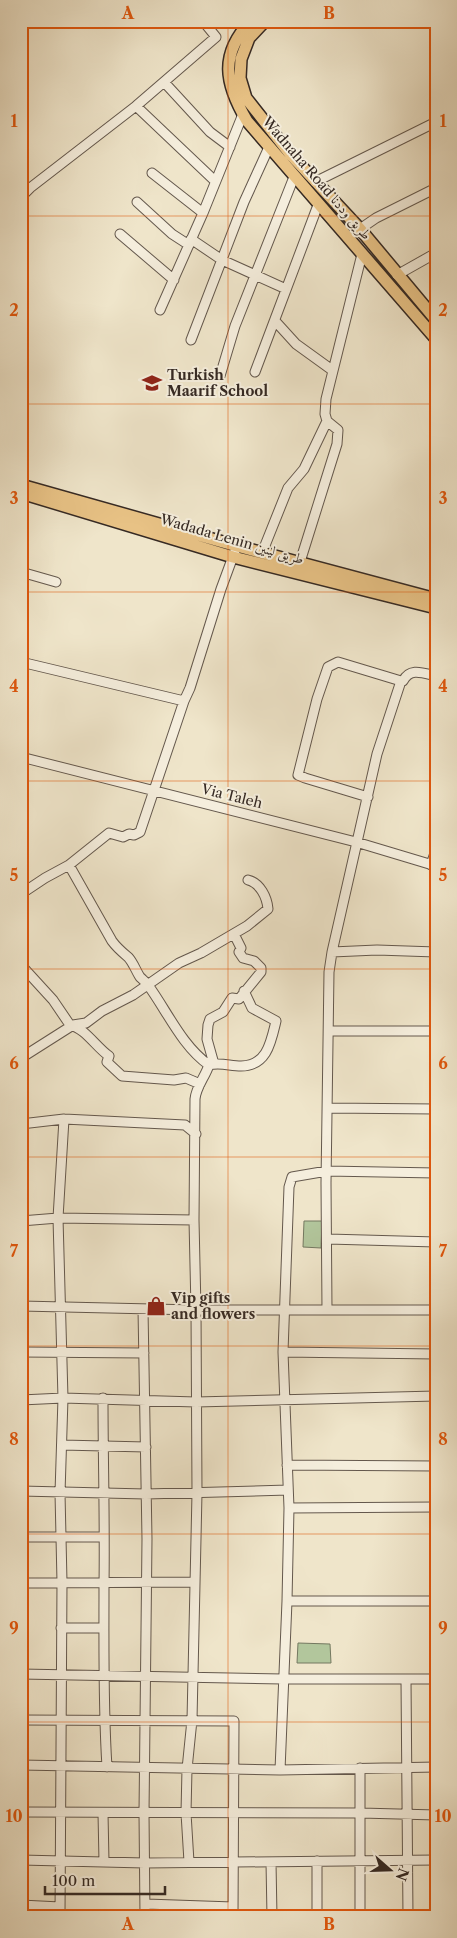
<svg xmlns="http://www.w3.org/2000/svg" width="457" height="1938" font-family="'Libre Caslon Text',Amiri,serif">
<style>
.green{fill:#b2c69c;stroke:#747860}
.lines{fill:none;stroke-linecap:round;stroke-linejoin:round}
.minor-casing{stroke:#64584d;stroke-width:11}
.major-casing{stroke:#352923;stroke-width:14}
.minor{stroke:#f5eedd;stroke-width:9}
.major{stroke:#e8c285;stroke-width:11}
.grid{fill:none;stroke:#df570d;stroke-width:1;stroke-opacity:0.55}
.labels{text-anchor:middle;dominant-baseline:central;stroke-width:4;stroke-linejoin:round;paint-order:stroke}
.street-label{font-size:14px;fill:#352923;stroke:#f5eedd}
.poi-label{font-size:14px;font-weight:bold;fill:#352923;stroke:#f5eedd;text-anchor:start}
.neatline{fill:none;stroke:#df570d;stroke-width:2}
.grid-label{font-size:16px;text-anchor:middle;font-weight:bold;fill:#df570d}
</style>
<rect width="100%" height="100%" fill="#efe5ca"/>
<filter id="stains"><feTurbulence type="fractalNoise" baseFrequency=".004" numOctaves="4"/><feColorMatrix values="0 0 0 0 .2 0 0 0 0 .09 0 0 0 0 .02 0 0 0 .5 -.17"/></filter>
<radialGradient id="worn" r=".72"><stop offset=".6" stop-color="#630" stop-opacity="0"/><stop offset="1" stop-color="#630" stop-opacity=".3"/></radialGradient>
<!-- green -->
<path class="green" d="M 304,1221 L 322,1221 L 321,1248 L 303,1247 Z
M 298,1643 L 330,1644 L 331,1663 L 297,1663 Z"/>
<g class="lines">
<defs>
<path id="minor" d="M 164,82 L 210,132 L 230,147
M 136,106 L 215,181
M 152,173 L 203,213
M 315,182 L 436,122
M 21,197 L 30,188 L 136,106 L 216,37 L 203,21
M 137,202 L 172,234 L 189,245
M 360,229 L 376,218 L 436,188
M 120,234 L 174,280
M 191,239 L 222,260 L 286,289
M 397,275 L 436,253
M 160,310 L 203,213 L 243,114
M 276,322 L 296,344 L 332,370
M 191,340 L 244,202 L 269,147
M 255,372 L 318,205
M 220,376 L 235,326 L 294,177
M 262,553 L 288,488 L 304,469 L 327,421 L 325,414 L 326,399 L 362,254
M 300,562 L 337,444 L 338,430 L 327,421
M 21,572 L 56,582
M 21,662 L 184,701
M 21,757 L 356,842 L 436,866
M 368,797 L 305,778 L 298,775 L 317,699 L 328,667 L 338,662 L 401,681
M 69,865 L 112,941 C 117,948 122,952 128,957 C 133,962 136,971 140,977 C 143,980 146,982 148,985 C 167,1011 182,1046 209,1065
M 431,865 L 436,850
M 21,894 L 45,878 L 69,865 L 109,833 L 123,837 L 129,834 L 134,835 L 140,832 L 184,701 L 190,688 L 221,589 L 235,551
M 332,952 L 377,950 L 436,952
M 21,965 L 53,1000 L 70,1025 C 85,1028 96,1047 109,1056 L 107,1062 L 122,1076 L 174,1080 L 186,1078 L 200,1084
M 329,1031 L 436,1031
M 21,1058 L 73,1025 L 86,1023 L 102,1011 L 133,995 L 179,963 L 201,953 L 247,926 L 268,909 C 267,897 260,883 248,880
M 214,1064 L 207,1039 L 208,1025 L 210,1019 L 223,1012 L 232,998 L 239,999 L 261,972 L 261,968 L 254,961 L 243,958 L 239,952 L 241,948 L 234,934
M 328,1108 L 436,1109
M 21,1124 L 64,1119 L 185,1125 L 196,1134
M 436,1173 L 327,1171 L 292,1177 L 289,1187 L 283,1352 L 289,1508 L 287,1601 L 436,1601
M 21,1221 L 58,1218 L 194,1220
M 328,1239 L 436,1242
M 21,1306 L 196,1310 L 436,1310
M 143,1309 L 147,1539 L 144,1813 L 145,1917
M 327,1310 L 326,1183 L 329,972 L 332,952 L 377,754 L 401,681 L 403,681 C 410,667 423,673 436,676
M 435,1310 L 436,1298
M 21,1352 L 144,1353
M 283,1352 L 436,1354
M 103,1398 C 103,1461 105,1523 104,1585 C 104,1646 103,1706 107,1767
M 21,1400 L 63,1398 L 196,1402 L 436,1396
M 62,1445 L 146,1447
M 287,1465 L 436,1466
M 21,1491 L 146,1494 L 288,1490
M 289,1508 L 436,1507
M 21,1537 L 104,1537
M 21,1583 L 195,1582
M 61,1628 L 103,1628
M 21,1674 L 283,1679 L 436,1679
M 406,1680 L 408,1917
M 21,1720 L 234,1721 L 233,1917
M 21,1765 L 280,1770 L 436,1767
M 280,1770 L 287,1601
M 21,1812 L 361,1813 L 436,1815
M 103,1813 L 104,1862
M 21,1860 L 145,1863 L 436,1860
M 189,1862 L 186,1813 L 187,1769 L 192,1720 L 197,1493 L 196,1310 L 194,1220 L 195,1099 C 196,1087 205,1077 209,1065 C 220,1062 230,1066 241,1066 C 267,1066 271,1042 276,1021 L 252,1008 L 244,991
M 271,1862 L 272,1917
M 146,1904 L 233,1907
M 21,1905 L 60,1907
M 60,1917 L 62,1582 L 60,1493 L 63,1398 L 58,1218 L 64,1119
M 317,1917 L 317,1861
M 360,1917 L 360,1768"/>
<path id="major" d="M 251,21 C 219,54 225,84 247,121 L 436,339
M 265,21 L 249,38 L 241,59 L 240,78 L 246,98 L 291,155 L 360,229 L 436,320
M 21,485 L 237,546 L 436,599
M 21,493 L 233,557 L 436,608"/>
</defs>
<!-- minor casing -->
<use href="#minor" class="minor-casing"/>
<!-- major casing -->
<use href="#major" class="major-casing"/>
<!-- minor -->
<use href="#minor" class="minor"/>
<!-- major -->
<use href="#major" class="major"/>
</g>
<!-- grid -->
<path class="grid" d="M 228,21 L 228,1917M 21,216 L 436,216M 21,404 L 436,404M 21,592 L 436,592M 21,781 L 436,781M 21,969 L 436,969M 21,1157 L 436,1157M 21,1346 L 436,1346M 21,1534 L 436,1534M 21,1722 L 436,1722"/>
<!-- icons -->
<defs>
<symbol id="school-bare" viewBox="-9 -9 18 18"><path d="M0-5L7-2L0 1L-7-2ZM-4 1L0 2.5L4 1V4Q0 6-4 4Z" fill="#8f2418" stroke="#f5eedd" stroke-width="2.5" paint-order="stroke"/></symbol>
<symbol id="shop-bare" viewBox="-9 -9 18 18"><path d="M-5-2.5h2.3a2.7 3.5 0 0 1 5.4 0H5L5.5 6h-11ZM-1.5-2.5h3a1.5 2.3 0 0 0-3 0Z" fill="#8f2418" stroke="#f5eedd" stroke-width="2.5" paint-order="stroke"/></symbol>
</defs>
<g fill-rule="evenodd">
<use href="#school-bare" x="138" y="369" width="28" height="28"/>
<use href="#shop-bare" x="142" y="1292" width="28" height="28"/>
</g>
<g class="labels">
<!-- street labels -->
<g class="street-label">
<text transform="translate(317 178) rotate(49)">Wadnaha Road طريق وددنا</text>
<text transform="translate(232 539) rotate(16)">Wadada Lenin طريق لينين</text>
<text transform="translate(232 796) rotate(14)">Via Taleh</text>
</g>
<!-- poi labels -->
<g class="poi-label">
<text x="167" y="375">Turkish<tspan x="167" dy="16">Maarif School</tspan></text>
<text x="171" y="1298">Vip gifts<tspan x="171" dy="16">and flowers</tspan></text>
</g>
</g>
<!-- margin -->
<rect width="457" height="1938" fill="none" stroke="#efe5ca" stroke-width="55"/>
<!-- north arrow -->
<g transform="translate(390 1870) rotate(110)" stroke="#f5eedd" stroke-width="4" paint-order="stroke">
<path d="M0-4L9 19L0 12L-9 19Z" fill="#352923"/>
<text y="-8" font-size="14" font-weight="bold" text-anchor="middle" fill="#352923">N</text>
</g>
<!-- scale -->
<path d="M45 1886v8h120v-8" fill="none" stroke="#352923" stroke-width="2.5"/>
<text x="52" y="1886" font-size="15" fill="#352923" stroke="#f5eedd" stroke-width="4" paint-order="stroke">100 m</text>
<rect x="28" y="28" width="402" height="1882" class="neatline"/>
<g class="grid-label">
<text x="128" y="19">A</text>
<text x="329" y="19">B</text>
<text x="14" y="127">1</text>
<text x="443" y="127">1</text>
<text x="14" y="316">2</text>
<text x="443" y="316">2</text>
<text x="14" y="504">3</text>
<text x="443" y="504">3</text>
<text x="14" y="692">4</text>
<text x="443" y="692">4</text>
<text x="14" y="881">5</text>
<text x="443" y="881">5</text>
<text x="14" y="1069">6</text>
<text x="443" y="1069">6</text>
<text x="14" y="1257">7</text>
<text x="443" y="1257">7</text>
<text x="14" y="1445">8</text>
<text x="443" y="1445">8</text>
<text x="14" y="1634">9</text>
<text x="443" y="1634">9</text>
<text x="14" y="1822">10</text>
<text x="443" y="1822">10</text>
<text x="128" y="1930">A</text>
<text x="329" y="1930">B</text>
</g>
<rect width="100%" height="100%" filter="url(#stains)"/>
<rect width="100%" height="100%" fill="url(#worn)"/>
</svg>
